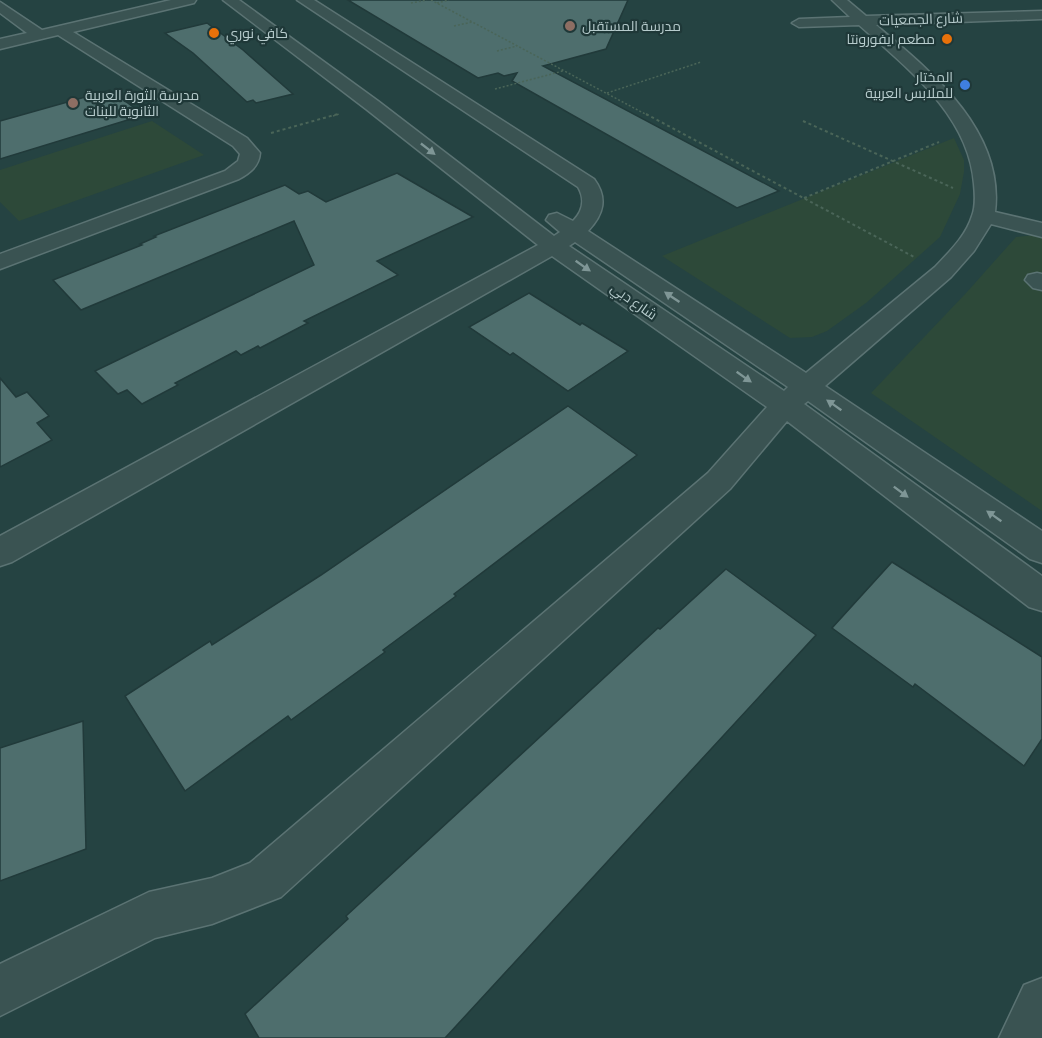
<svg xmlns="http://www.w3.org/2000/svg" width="1042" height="1038" font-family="'PT Sans Narrow',Cairo,sans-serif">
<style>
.green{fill:#2d4939}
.building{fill:#4e6e6d;stroke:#213a3a;stroke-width:1.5}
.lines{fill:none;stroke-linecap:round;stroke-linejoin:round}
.minor-casing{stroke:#5b7373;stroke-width:3}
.path-far1{stroke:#4a6558;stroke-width:1.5;stroke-dasharray:2 2;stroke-linecap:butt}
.path{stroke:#4a6558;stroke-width:2;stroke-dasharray:3 3;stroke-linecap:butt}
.minor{fill:#3a5352;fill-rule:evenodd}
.oneway{fill:#7f9696}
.education-dot{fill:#8d6e63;stroke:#1f3838;stroke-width:2}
.food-dot{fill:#e8710a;stroke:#1f3838;stroke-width:2}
.shop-dot{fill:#3f7fe0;stroke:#1f3838;stroke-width:2}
.labels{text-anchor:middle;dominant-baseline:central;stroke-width:4.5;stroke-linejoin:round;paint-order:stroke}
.far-street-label{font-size:14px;fill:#b7cccd;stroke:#1f3838}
.far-poi-label{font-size:14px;fill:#b7cccd;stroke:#1f3838;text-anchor:start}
</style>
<rect width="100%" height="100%" fill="#254342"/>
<!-- green -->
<path class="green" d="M 152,121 L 204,155 L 19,221 L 0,202 L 0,170 Z
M 954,138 L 964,160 L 964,172 L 960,194 L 940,237 L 866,303 L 827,331 L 812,337 L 790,338 L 662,256 Z
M 1035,235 L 1042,237 L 1042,511 L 871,393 L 967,292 L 1016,237 Z"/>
<!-- building -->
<path class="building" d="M 348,0 L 628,0 L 606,49 L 543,66 L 779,191 L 737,208 L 512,81 L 517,73 L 504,76 L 498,73 L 478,78 Z
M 207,23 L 243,50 L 293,94 L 256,103 L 253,100 L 247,102 L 193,53 L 165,33 Z
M 110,90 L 144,115 L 0,159 L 0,121 Z
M 397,173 L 473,217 L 377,261 L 398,275 L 304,321 L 308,323 L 260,348 L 258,346 L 241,355 L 236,351 L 175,383 L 178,385 L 142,404 L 127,390 L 118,394 L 95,371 L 314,265 L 294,221 L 81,310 L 53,280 L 142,245 L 140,244 L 156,237 L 154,236 L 285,185 L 299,194 L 308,191 L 326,202 Z
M 529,293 L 580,325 L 582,323 L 628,351 L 568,391 L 513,353 L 510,355 L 469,327 Z
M 0,378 L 16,397 L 27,392 L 49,416 L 37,423 L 52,440 L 0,467 Z
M 568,406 L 637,455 L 454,594 L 456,596 L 383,650 L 385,652 L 291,720 L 288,716 L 185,791 L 125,696 L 210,641 L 212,645 L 321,575 Z
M 892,562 L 1042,657 L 1042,739 L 1024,766 L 915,684 L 913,687 L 832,628 Z
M 726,569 L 816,635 L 445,1038 L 259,1038 L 245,1014 L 348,919 L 346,916 L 658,628 L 660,629 Z
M 83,721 L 86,849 L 0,881 L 0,748 Z"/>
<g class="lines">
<defs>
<path id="minor" d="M 171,0 L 196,0 L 194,3 L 73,32 L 247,138 L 260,153 C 259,166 250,173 239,179 L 0,269 L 0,254 L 225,171 L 238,161 L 240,154 L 233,146 L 58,35 L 0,49 L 0,39 L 27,33 L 0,13 L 0,2 L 42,30 Z
M 223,0 L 239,0 L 378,101 L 554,236 L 560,232 L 546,220 L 549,215 L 557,213 L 573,221 C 583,211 585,199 578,187 L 297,0 L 314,0 L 594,179 C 608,198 604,214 588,231 L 806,373 L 935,267 C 949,252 966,236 972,216 C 976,206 975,194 974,184 C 969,115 907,68 859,25 L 799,27 L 792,23 L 799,19 L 850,17 L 832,0 L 847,0 L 866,16 L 1042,11 L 1042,19 L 876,25 C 932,72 1005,131 995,212 L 1042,223 L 1042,237 L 991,224 L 974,251 L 951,277 L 825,386 L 1042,531 L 1042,563 L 1030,559 L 808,401 L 804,404 L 1042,576 L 1042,611 L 1029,607 L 787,421 L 730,489 L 281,897 L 212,924 L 155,938 L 0,1016 L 0,964 L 149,892 L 212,878 L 250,863 L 708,473 L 767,407 L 552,256 L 12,562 L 0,566 L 0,536 L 538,245 L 366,109 ZM 575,242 L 788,387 L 784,391 L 569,246 Z
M 1037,273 L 1042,274 L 1042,290 L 1033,288 L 1025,280 L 1028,275 Z
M 1042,978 L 1042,1038 L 999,1038 L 1024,985 Z"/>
</defs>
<!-- minor casing -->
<use href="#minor" class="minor-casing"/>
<!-- path-far1 -->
<path class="path-far1" d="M 431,0 L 649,116
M 411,3 L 427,0
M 437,3 L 449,0
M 454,26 L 472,22
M 497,51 L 517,46
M 495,89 L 563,71
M 607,93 L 701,62
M 333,116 L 339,114"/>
<!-- path -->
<path class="path" d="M 646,114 L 916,258
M 803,121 L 953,188
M 271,133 L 338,114
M 804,198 L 939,142"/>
<!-- minor -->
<use href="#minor" class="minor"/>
</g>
<!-- one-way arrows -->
<defs><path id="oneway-solid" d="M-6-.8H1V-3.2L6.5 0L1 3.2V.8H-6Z" transform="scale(1.5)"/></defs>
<g class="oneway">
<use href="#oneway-solid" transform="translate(428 149) rotate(38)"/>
<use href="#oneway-solid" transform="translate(583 266) rotate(35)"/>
<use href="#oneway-solid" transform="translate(672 297) rotate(-146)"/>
<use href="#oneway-solid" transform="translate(744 377) rotate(35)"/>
<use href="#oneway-solid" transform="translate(834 405) rotate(-145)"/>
<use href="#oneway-solid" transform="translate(901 492) rotate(37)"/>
<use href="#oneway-solid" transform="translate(994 516) rotate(-145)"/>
</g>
<!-- markers -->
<g class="education-dot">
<circle cx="570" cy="26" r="6"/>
<circle cx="73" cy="103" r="6"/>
</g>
<g class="food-dot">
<circle cx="214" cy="33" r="6"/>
<circle cx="947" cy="39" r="6"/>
</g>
<circle class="shop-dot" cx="965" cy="85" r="6"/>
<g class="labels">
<!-- far-street labels -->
<g class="far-street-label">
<text transform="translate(921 19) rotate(-2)">شارع الجمعيات</text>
<text transform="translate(634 301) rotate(35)">شارع دبي</text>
</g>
<!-- far-poi labels -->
<g class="far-poi-label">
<text x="582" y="26">مدرسة المستقبل</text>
<text x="226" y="33">كافي نوري</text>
<text x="935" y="39" text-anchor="end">مطعم ايفورونتا</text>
<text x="953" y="77" text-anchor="end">المختار<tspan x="953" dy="16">للملابس العربية</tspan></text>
<text x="85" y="95">مدرسة الثورة العربية<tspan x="85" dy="16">الثانوية للبنات</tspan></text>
</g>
</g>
</svg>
